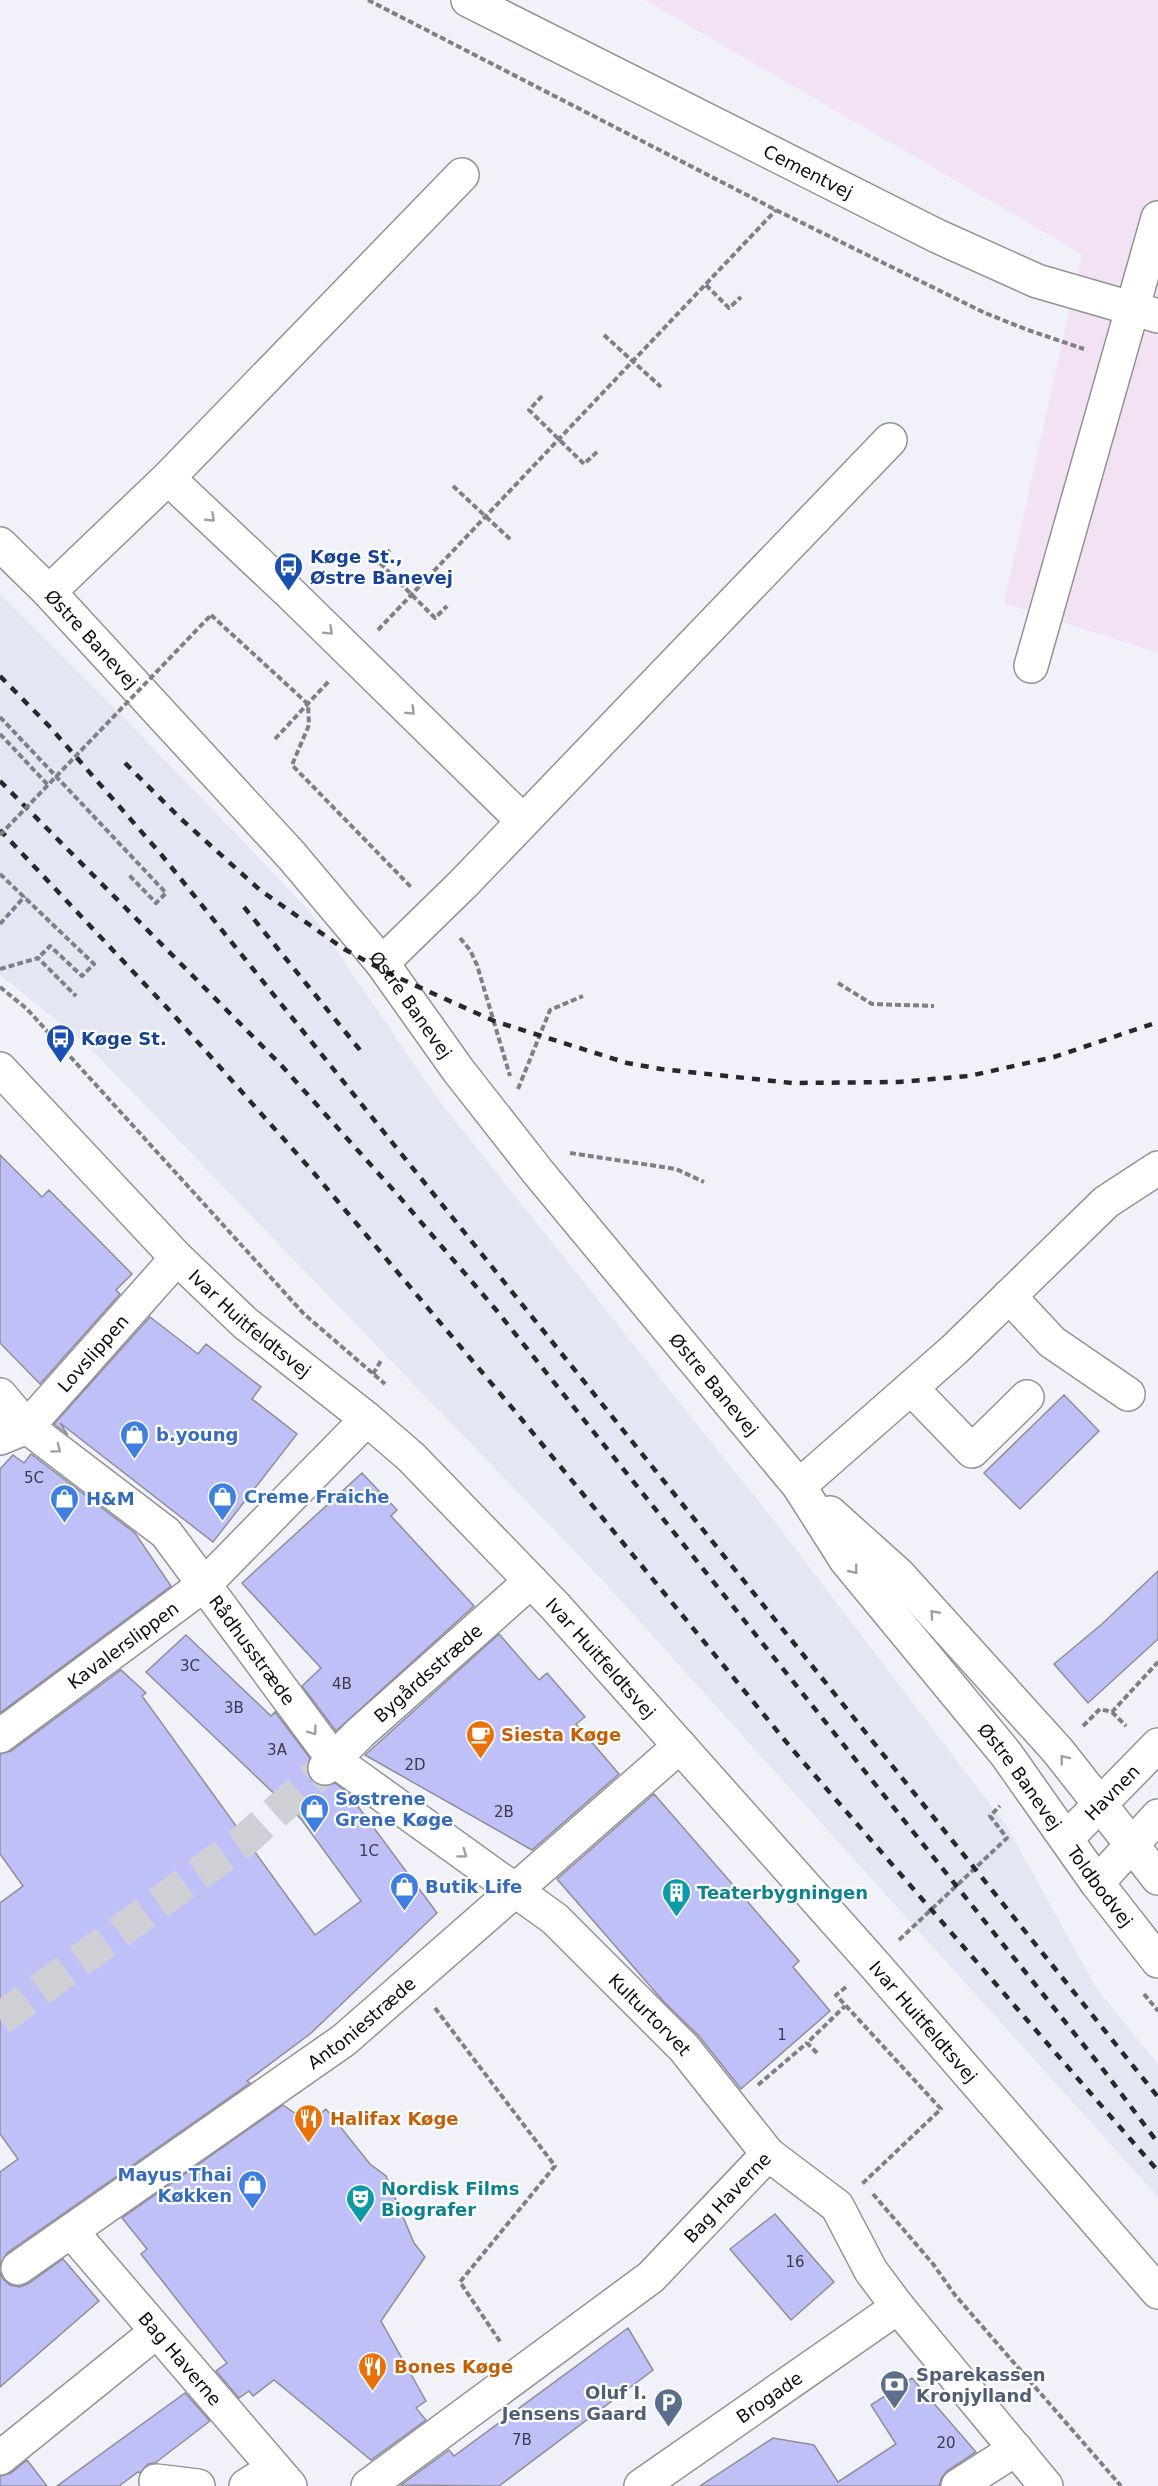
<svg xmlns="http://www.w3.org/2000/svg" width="1158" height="2486" font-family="'DejaVu Sans',sans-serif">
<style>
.industrial{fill:#f3e2f4}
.built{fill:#e5e6f4}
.building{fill:#c0c0f9;stroke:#8e8e95;stroke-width:1.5}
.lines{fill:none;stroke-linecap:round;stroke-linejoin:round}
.minor-tunnel{stroke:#cfd0d6;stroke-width:33;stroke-dasharray:33 16;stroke-linecap:butt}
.minor-casing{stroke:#929299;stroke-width:36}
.path{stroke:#7f8084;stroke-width:4;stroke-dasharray:6 3;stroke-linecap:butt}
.minor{stroke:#fff;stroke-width:33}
.rail{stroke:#27282a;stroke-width:4.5;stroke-dasharray:8 8;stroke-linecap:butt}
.path-bridge{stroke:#7f8084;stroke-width:4;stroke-dasharray:6 3;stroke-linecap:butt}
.oneway{stroke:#9e9f9f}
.labels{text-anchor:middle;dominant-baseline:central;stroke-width:4.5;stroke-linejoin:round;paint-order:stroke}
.number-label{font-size:15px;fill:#3a3a4a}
.street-label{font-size:18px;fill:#0d0e10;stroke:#fff}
.transit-label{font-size:18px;font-weight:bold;fill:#164399;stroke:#fff;text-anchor:start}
.shop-label{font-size:18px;font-weight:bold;fill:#366cbe;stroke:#fff;text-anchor:start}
.food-label{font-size:18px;font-weight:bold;fill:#c56008;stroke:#fff;text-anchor:start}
.culture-label{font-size:18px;font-weight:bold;fill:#0d838f;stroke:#fff;text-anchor:start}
.service-label{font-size:18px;font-weight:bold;fill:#4e5e75;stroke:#fff;text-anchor:start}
</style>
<rect width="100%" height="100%" fill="#f1f2f9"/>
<!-- industrial -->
<path class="industrial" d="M 645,0 L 1158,0 L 1158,653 L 1004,603 L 1082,254 Z"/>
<!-- built -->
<path class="built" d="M 0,594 L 133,727 L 309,910 L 437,1098 L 775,1522 L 1006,1825 L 1097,1989 L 1158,2064 L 1158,2197 L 607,1585 L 84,1042 L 0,975 Z"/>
<!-- building -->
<path class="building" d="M 0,1155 L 42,1197 L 49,1190 L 132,1274 L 116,1290 L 120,1294 L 40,1384 L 0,1343 Z
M 150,1317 L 198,1354 L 206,1344 L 261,1387 L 252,1399 L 297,1434 L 213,1542 L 60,1423 L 68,1435 L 54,1424 Z
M 1064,1395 L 1099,1431 L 1020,1509 L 984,1473 Z
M 31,1454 L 135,1533 L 171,1586 L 0,1713 L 0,1469 L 13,1455 L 24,1463 Z
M 362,1473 L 397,1510 L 391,1516 L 474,1606 L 336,1731 L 302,1686 L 321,1668 L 242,1583 Z
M 1158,1571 L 1158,1639 L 1088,1703 L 1054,1664 L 1102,1624 Z
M 499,1634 L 539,1680 L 547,1673 L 585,1717 L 576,1724 L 619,1774 L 532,1850 L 365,1755 Z
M 186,1635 L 271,1716 L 275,1712 L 310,1758 L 307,1772 L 311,1781 L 321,1786 L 335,1783 L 348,1793 L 437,1913 L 310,2034 L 247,2081 L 250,2083 L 7,2253 L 0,2265 L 0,2172 L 18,2159 L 0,2134 L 0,1903 L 23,1886 L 0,1854 L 0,1754 L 11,1751 L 121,1670 L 146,1693 L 142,1696 L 315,1935 L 361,1901 L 301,1819 L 146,1672 Z
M 654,1794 L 799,1961 L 793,1967 L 830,2011 L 741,2089 L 699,2036 L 664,2002 L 557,1879 Z
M 283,2105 L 309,2123 L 326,2109 L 370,2164 L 386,2176 L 414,2243 L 425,2257 L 381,2321 L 426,2401 L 416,2408 L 426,2420 L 371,2460 L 274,2380 L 253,2396 L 249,2391 L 239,2398 L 216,2371 L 227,2363 L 141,2254 L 147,2249 L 122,2218 Z
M 775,2214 L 834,2282 L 791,2320 L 730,2249 Z
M 63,2259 L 99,2301 L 0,2387 L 0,2272 L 3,2279 L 10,2285 L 20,2287 L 29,2283 Z
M 628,2328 L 653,2370 L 499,2486 L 401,2485 L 449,2450 L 454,2456 Z
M 912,2378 L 976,2452 L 947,2471 L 942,2477 L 939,2486 L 700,2486 L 773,2438 L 814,2445 L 838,2482 L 896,2444 L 871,2405 Z
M 185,2393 L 210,2421 L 155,2463 L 148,2464 L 140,2473 L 138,2472 L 119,2486 L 57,2486 Z
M 27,2460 L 47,2486 L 0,2486 L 0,2476 L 11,2473 Z"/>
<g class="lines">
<!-- minor-tunnel -->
<path class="minor-tunnel" d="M 0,2019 L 246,1839 L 325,1768"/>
<defs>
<g id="minor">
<path id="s1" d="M 468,0 L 937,236 L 1037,281 L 1158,316"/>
<path d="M 168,478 L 289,592 L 523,821"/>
<path id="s2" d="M 0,544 L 49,592 L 292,856 L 382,963 L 458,1070 L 538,1172 L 799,1486 L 846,1560 L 1006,1754 L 1097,1883 L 1158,1961"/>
<path d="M 49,592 L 168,478 L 462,175"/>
<path d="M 1031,666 L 1158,218"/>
<path d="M 382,963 L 463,884 L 890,440"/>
<path id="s3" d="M 0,1069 L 177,1258 L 245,1323 L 367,1419 L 411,1457 L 555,1606 L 874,1964 L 1158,2292"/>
<path d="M 1009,1296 L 1052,1342 L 1128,1394"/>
<path d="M 911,1388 L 972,1451 L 1027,1397"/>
<path id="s4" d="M 0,1395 L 27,1427 L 166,1533 L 334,1760 L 555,1919 L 684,2048 L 768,2154"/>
<path id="s5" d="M 0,1438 L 27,1427 L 177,1258"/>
<path d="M 799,1486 L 954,1350 L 1106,1202 L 1158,1168"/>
<path d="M 830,1513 L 899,1575 L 1058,1751 L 1158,1878"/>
<path id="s6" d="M 0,1736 L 205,1584 L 367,1419"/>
<path id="s7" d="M 325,1768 L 360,1733 L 531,1581"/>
<path id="s8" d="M 1067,1838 L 1158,1745"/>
<path d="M 1097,1883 L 1158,1816"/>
<path id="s9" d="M 71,2231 L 290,2486"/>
<path id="s10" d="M 18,2268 L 344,2040 L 680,1746"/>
<path d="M 0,2458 L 156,2332"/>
<path d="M 156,2481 L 198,2486"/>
<path d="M 246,2486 L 274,2468"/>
<path id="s11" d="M 368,2486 L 651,2277 L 768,2154 L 837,2206 L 871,2271 L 898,2307 L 1046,2486"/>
<path id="s12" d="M 641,2486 L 898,2307"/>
<path d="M 958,2486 L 1016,2449"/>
</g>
</defs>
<!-- minor casing -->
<use href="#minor" class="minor-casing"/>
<!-- path -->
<path class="path" d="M 368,0 L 776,210 L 985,313 L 1028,330 L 1084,349
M 706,285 L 729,308 L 741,297
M 604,335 L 661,387
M 542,396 L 529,410 L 584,464 L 598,451
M 453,486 L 511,540
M 390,550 L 379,562 L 435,618 L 447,606
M 211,615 L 308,704 L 309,725 L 292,765 L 411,887
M 378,630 L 776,210
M 0,717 L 166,893 L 156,903 L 128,874
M 0,734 L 48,785
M 275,739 L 329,681
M 0,874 L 94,964 L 82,976 L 50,946 L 38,958
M 0,924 L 25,896
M 460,938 L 470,950 L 477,965 L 510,1076
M 0,969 L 38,958 L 76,996
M 838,983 L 872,1004 L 934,1006
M 0,987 L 27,1009 L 304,1314 L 385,1384
M 518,1089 L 550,1010 L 583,996
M 570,1153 L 676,1169 L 704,1182
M 373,1374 L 382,1359
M 1112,1712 L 1126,1726
M 1083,1726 L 1100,1709 L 1112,1712 L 1158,1662
M 899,1940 L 1007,1838 L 990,1816 L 1000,1806
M 846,1987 L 836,1995 L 941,2109 L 862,2184
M 1144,1994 L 1158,2011
M 435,2008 L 555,2166 L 460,2282 L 501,2343
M 817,2053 L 807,2043 L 845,2006
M 758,2085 L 807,2043
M 873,2194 L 933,2264 L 955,2295 L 1121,2486"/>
<!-- minor -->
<use href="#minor" class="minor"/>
<!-- rail -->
<path class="rail" d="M 0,676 L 50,727 L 160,853 L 1158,2097
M 125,763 L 180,818 L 260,890 L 344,949 L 390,974 L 494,1021 L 627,1063 L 661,1069 L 792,1083 L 899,1082 L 969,1076 L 1054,1057 L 1158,1022
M 0,781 L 281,1065 L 397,1194 L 497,1311 L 1102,2068 L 1158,2143
M 0,830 L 171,1012 L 313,1172 L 519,1416 L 792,1749 L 1158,2171
M 244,907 L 364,1055"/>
<!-- path-bridge -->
<path class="path-bridge" d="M 0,835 L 211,615"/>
</g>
<!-- one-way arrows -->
<defs><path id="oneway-chevron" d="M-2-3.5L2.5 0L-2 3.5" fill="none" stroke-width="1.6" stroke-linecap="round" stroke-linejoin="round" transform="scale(1.5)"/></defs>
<g class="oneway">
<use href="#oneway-chevron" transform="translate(211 518) rotate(43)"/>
<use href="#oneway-chevron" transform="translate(329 631) rotate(44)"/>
<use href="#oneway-chevron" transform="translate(411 711) rotate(44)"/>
<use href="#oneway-chevron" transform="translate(57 1449) rotate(37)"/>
<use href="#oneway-chevron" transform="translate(854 1570) rotate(51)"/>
<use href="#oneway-chevron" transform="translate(934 1614) rotate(-132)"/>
<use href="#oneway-chevron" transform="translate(313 1731) rotate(54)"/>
<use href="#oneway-chevron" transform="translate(1064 1759) rotate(-128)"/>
<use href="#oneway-chevron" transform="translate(463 1854) rotate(36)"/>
</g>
<!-- icons -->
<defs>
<symbol id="bus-pin" viewBox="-11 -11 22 30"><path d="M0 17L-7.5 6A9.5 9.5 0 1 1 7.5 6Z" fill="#1a4fb4" stroke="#fff"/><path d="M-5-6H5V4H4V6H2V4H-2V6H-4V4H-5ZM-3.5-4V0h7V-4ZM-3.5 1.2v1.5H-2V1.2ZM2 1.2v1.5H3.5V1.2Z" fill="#fff"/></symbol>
<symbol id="shop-pin" viewBox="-11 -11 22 30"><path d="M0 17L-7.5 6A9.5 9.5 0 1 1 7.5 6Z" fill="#3f7fe0" stroke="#fff"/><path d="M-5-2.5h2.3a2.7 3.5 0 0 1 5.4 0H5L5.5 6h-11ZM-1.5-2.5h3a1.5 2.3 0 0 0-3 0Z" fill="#fff"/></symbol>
<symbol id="cafe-pin" viewBox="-11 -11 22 30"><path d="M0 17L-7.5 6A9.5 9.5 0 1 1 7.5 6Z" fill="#e8710a" stroke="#fff"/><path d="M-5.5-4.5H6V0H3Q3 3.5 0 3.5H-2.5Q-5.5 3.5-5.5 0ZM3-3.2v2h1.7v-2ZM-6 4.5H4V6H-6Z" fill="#fff"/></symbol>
<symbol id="building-pin" viewBox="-11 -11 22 30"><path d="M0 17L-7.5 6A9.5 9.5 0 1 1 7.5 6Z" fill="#0f9aa8" stroke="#fff"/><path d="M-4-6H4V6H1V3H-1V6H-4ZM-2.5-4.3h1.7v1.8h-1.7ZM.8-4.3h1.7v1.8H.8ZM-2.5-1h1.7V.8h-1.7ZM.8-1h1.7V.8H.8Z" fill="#fff"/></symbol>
<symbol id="restaurant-pin" viewBox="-11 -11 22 30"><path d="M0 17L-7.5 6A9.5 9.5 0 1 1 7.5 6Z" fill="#e8710a" stroke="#fff"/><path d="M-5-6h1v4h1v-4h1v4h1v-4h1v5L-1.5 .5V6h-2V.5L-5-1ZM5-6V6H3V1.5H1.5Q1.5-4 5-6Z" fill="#fff"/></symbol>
<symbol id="theatre-pin" viewBox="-11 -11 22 30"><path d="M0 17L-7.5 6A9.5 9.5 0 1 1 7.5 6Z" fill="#0f9aa8" stroke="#fff"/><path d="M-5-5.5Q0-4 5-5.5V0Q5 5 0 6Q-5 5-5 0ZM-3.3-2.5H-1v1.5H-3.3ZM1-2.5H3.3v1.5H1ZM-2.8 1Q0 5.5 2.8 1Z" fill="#fff"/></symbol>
<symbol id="bank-pin" viewBox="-11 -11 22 30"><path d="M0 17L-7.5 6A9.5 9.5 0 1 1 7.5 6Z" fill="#5c6f8a" stroke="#fff"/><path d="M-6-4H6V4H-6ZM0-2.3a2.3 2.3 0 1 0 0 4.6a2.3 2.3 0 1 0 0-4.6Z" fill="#fff"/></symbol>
<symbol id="parking-pin" viewBox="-11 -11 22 30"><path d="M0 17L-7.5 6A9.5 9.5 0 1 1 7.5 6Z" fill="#5c6f8a" stroke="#fff"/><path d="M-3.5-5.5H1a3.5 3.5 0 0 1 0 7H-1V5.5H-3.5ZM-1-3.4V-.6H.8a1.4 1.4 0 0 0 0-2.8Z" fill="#fff"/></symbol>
</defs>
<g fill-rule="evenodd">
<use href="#bus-pin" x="272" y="550" width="33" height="45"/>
<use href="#bus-pin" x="44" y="1022" width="33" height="45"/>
<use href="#shop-pin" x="118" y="1418" width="33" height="45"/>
<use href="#shop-pin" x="206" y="1480" width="33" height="45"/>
<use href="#shop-pin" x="48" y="1482" width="33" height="45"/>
<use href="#cafe-pin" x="464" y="1718" width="33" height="45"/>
<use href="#shop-pin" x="298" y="1792" width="33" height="45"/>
<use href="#shop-pin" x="388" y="1870" width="33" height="45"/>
<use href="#building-pin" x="660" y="1876" width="33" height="45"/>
<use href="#restaurant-pin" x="292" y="2102" width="33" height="45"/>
<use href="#shop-pin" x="236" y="2168" width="33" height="45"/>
<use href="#theatre-pin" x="344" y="2182" width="33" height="45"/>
<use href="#restaurant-pin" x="356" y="2350" width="33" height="45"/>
<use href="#bank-pin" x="878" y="2368" width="33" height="45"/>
<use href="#parking-pin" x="652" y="2386" width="33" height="45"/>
</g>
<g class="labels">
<!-- number labels -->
<g class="number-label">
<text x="34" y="1478">5C</text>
<text x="190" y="1666">3C</text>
<text x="342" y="1684">4B</text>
<text x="234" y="1708">3B</text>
<text x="277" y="1750">3A</text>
<text x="415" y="1765">2D</text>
<text x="504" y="1812">2B</text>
<text x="369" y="1851">1C</text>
<text x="782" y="2035">1</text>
<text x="795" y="2262">16</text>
<text x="522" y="2440">7B</text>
<text x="946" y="2443">20</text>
</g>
<!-- street labels -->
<g class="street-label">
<text stroke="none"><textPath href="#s1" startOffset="381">Cementvej</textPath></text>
<text stroke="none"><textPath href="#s2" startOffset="132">Østre Banevej</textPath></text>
<text stroke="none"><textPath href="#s2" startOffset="618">Østre Banevej</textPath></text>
<text stroke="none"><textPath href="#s3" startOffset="357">Ivar Huitfeldtsvej</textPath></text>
<text stroke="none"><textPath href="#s5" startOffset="128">Lovslippen</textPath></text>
<text stroke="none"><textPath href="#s2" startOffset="1104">Østre Banevej</textPath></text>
<text stroke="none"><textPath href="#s6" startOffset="153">Kavalerslippen</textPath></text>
<text stroke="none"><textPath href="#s4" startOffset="362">Rådhusstræde</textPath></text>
<text stroke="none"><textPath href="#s3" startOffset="843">Ivar Huitfeldtsvej</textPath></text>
<text stroke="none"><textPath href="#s7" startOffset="140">Bygårdsstræde</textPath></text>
<text stroke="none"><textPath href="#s2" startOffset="1602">Østre Banevej</textPath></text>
<text stroke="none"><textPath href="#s8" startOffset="64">Havnen</textPath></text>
<text stroke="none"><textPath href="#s2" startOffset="1738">Toldbodvej</textPath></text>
<text stroke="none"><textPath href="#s4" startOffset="906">Kulturtorvet</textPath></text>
<text stroke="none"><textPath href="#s10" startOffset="422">Antoniestræde</textPath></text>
<text stroke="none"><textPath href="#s3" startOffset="1329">Ivar Huitfeldtsvej</textPath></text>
<text stroke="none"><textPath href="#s11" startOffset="462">Bag Haverne</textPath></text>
<text stroke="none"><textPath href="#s9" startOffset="168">Bag Haverne</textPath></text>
<text stroke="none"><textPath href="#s12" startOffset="156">Brogade</textPath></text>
</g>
<!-- transit labels -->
<g class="transit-label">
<text x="310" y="556">Køge St.,<tspan x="310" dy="21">Østre Banevej</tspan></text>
<text x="81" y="1038">Køge St.</text>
</g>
<!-- shop labels -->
<g class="shop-label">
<text x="156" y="1434">b.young</text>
<text x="244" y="1496">Creme Fraiche</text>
<text x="86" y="1498">H&amp;M</text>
<text x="335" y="1798">Søstrene<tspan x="335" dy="21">Grene Køge</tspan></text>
<text x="425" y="1886">Butik Life</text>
<text x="232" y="2174" text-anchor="end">Mayus Thai<tspan x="232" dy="21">Køkken</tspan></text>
</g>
<!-- food labels -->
<g class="food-label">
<text x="501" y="1734">Siesta Køge</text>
<text x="330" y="2118">Halifax Køge</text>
<text x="394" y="2366">Bones Køge</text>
</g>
<!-- culture labels -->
<g class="culture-label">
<text x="697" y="1892">Teaterbygningen</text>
<text x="381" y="2188">Nordisk Films<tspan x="381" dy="21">Biografer</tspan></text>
</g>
<!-- service labels -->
<g class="service-label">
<text x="916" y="2374">Sparekassen<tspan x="916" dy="21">Kronjylland</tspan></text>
<text x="647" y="2392" text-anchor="end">Oluf I.<tspan x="647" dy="21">Jensens Gaard</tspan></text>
</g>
</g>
</svg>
